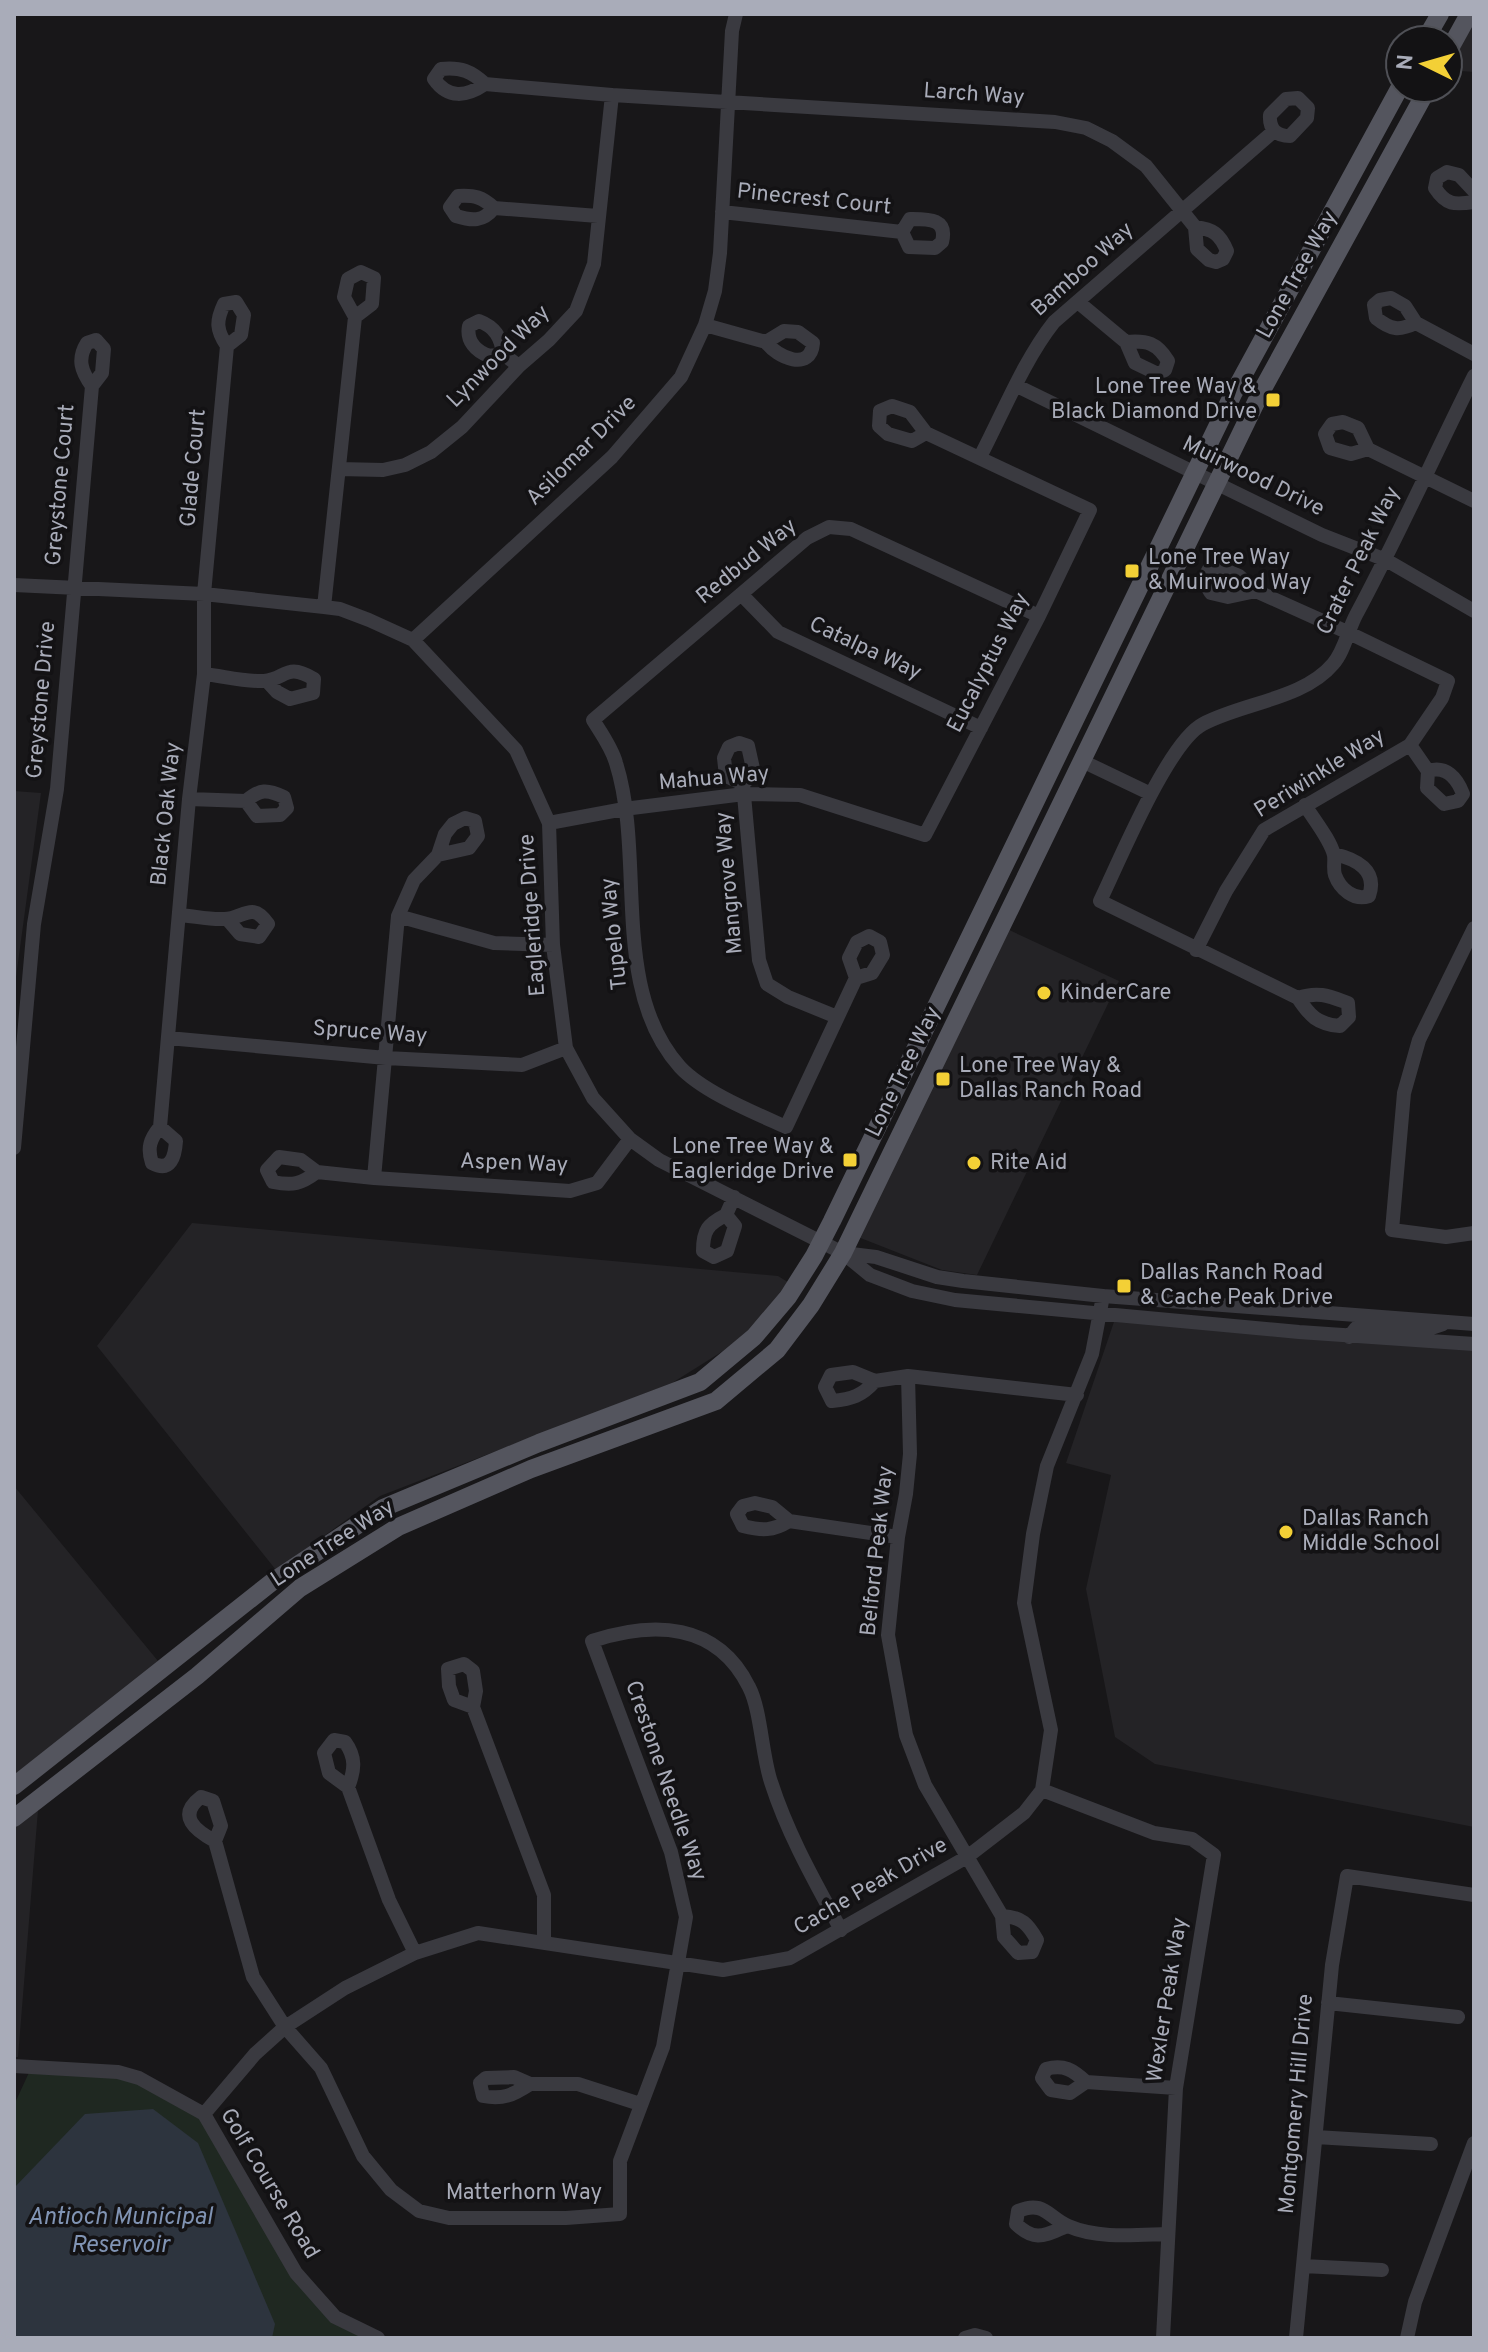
<svg xmlns="http://www.w3.org/2000/svg" width="1488" height="2352" font-family="Overpass,sans-serif">
<style>
.built{fill:#242326}
.green{fill:#1f2821}
.water{fill:#2d343e}
.lines{fill:none;stroke-linecap:round;stroke-linejoin:round}
.minor{stroke:#3a3a40;stroke-width:14}
.major{stroke:#54555e;stroke-width:18}
.poi-dot{fill:#f3d036;stroke:#131214;stroke-width:3}
.labels{text-anchor:middle;dominant-baseline:central;stroke-width:7;stroke-linejoin:round;paint-order:stroke}
.street-label{font-size:22px;fill:#a9acb9;stroke:#131214}
.poi-label{font-size:22px;fill:#a9acb9;stroke:#131214;text-anchor:start}
.water-label{font-size:24px;font-style:italic;fill:#8194b4;stroke:#131214}
</style>
<rect width="100%" height="100%" fill="#181719"/>
<!-- built -->
<path class="built" d="M 1474,22 L 1474,72 L 1448,70 Z
M 14,791 L 41,793 L 14,992 Z
M 1007,929 L 1119,981 L 977,1275 L 942,1270 L 858,1237 Z
M 192,1223 L 778,1276 L 791,1284 L 754,1326 L 723,1351 L 672,1383 L 380,1496 L 276,1570 L 97,1346 Z
M 1117,1313 L 1474,1347 L 1474,1827 L 1155,1764 L 1115,1737 L 1086,1589 L 1111,1475 L 1066,1463 Z
M 14,1486 L 158,1661 L 14,1775 Z
M 38,1810 L 18,2057 L 14,2057 L 14,1828 Z"/>
<!-- green -->
<path class="green" d="M 32,2066 L 118,2072 L 204,2114 L 296,2273 L 335,2317 L 378,2338 L 14,2338 L 14,2105 Z"/>
<!-- water -->
<path class="water" d="M 153,2109 L 198,2143 L 275,2324 L 272,2338 L 14,2338 L 14,2188 L 85,2114 Z"/>
<g class="lines">
<!-- minor -->
<path class="minor" d="M 485,84 C 466,97 448,99 434,79 L 441,69 C 461,67 471,71 485,84 L 612,95 L 1055,122 L 1086,128 L 1112,141 L 1146,166 L 1195,227 L 1197,249 L 1209,260 L 1216,262 L 1223,259 L 1227,251 C 1220,234 1213,229 1195,227
M 1298,98 L 1308,108 L 1307,118 L 1290,136 C 1276,136 1269,129 1270,115 L 1286,99 Z
M 1474,191 L 1459,175 L 1447,172 L 1437,178 L 1435,188 C 1446,205 1454,205 1474,202
M 494,208 C 483,222 472,221 456,216 L 450,207 L 458,196 C 475,195 482,197 494,208 L 598,216
M 722,212 L 902,232
M 910,219 C 928,219 948,218 942,242 L 935,248 L 909,247 L 902,232 Z
M 1078,302 L 1126,342 L 1135,363 L 1158,374 L 1165,370 L 1168,361 C 1157,343 1147,340 1126,342
M 1416,323 C 1399,331 1391,330 1376,318 L 1374,305 L 1380,300 L 1391,298 L 1405,306 L 1416,323 L 1474,354
M 705,325 L 766,342
M 784,331 L 798,332 L 813,343 C 811,372 777,358 766,342 Z
M 503,354 L 489,356 C 476,351 466,341 469,326 L 479,321 C 495,327 501,337 503,354 L 519,366
M 1017,386 L 1322,535 L 1386,560 L 1474,611
M 1368,449 L 1351,454 L 1330,448 L 1325,434 L 1332,424 L 1343,422 L 1358,428 L 1368,449 L 1474,501
M 980,457 C 1003,413 1024,360 1054,322 L 1274,131
M 339,469 L 383,470 L 405,465 L 431,452 L 462,427 L 519,366 L 549,340 L 576,311 L 594,264 L 612,95
M 14,585 L 204,594 L 324,607 L 340,609 L 369,620 L 413,640 L 516,750 L 549,823 L 553,945 L 566,1048 L 593,1098 L 630,1139 L 659,1160 L 843,1253 L 870,1275 L 912,1291 L 955,1300 L 1299,1332 L 1474,1344
M 741,594 L 778,632 L 981,728
M 324,607 L 355,317 L 344,297 L 348,279 L 361,272 L 374,278 L 372,304 L 355,317
M 413,640 L 612,457 L 681,377 L 705,325 L 715,291 L 720,253 L 732,31 L 736,14
M 204,674 C 223,676 245,682 264,681 C 286,679 286,662 314,679 L 313,693 L 290,699 L 277,692 L 267,681
M 1410,745 L 1428,771 L 1427,788 L 1444,804 L 1458,801 L 1463,794 C 1457,778 1446,765 1428,771
M 1082,761 L 1151,794
M 743,784 L 726,776 L 724,758 L 729,747 L 739,743 L 748,746 L 754,773 L 743,784 L 759,960 L 767,984 L 788,997 L 837,1017
M 189,799 L 246,801 C 260,789 267,789 284,797 L 287,808 L 280,815 L 257,816 L 246,801
M 1305,805 C 1314,820 1330,839 1334,855 C 1335,861 1333,869 1335,875 C 1340,889 1354,901 1369,896 C 1378,870 1356,859 1334,854
M 549,823 L 624,809 L 744,794 L 800,795 L 925,835 L 1039,616 L 1090,510 L 926,433 L 910,412 L 892,406 L 880,411 L 879,426 L 888,434 L 912,441 L 926,433
M 180,915 C 194,916 210,920 224,919 C 243,919 252,900 268,924 L 259,937 L 240,934 L 228,920
M 398,916 L 494,943 L 553,945
M 1474,928 L 1419,1040 L 1404,1093 L 1392,1230 L 1446,1237 L 1474,1233
M 1196,950 L 1226,891 L 1264,830 L 1410,745 L 1442,698 L 1448,681 L 1347,632 L 1256,591 L 1239,576 L 1220,568 L 1209,569 L 1203,580 L 1211,593 L 1228,597 L 1256,591
M 856,978 L 872,973 L 883,955 L 880,942 L 869,936 L 857,942 L 849,958 L 856,978 L 786,1127 C 755,1113 703,1092 680,1067 C 609,988 646,858 616,763 C 612,748 601,733 593,720 L 807,538 L 829,527 L 851,529 L 1039,616
M 1298,998 C 1318,991 1329,996 1348,1003 L 1349,1017 L 1340,1026 C 1317,1024 1310,1016 1298,998 L 1100,901 C 1119,862 1168,742 1203,724 C 1242,703 1304,699 1333,664 C 1344,652 1348,630 1356,615 C 1398,537 1434,456 1474,376
M 168,1038 L 386,1058 L 522,1065 L 566,1048
M 160,1127 L 176,1141 C 175,1156 171,1173 152,1163 C 147,1148 150,1139 160,1127 L 189,799 L 204,674 L 204,594 L 227,346 C 216,330 216,321 224,304 L 236,302 L 244,315 L 241,335 L 227,346
M 14,1148 L 34,924 L 57,789 L 92,386 L 102,373 L 104,349 L 96,340 L 87,343 C 77,359 81,371 92,386
M 317,1172 C 301,1184 293,1186 273,1182 L 267,1170 L 279,1157 L 301,1160 L 317,1172 L 374,1178 L 570,1191 L 597,1183 L 630,1139
M 374,1178 L 398,916 L 414,880 L 438,855 L 445,834 L 453,824 L 465,818 L 475,821 L 478,836 L 469,848 L 438,855
M 726,1215 L 735,1226 L 727,1251 L 714,1257 L 703,1251 C 703,1230 708,1224 726,1215 L 734,1197
M 843,1253 L 876,1257 L 937,1277 L 963,1281 L 1103,1296 L 1474,1324
M 1349,1337 L 1356,1328 L 1362,1327 L 1422,1331 L 1443,1324
M 908,1376 L 910,1454 L 906,1494 L 898,1537 L 888,1635 L 906,1735 L 925,1785 L 1002,1916 L 1004,1937 L 1018,1953 L 1032,1952 L 1037,1940 C 1028,1924 1022,1917 1002,1916
M 875,1381 C 862,1396 852,1399 832,1401 L 825,1387 L 831,1375 L 853,1372 L 875,1381 L 908,1376 L 1077,1395
M 789,1521 C 773,1531 762,1531 743,1526 L 737,1514 L 743,1506 L 755,1503 L 772,1507 L 789,1521 L 898,1537
M 473,1707 L 454,1700 L 449,1686 L 448,1669 L 464,1664 L 473,1671 L 476,1691 L 473,1707 L 544,1895 L 544,1943
M 348,1787 C 355,1770 356,1757 345,1742 L 334,1740 L 324,1753 L 329,1773 L 348,1787 L 389,1900 L 415,1953
M 1042,1790 L 1154,1833 L 1192,1839 L 1214,1855 L 1176,2088 L 1163,2338
M 215,1841 C 196,1831 176,1816 201,1797 L 213,1801 L 221,1826 L 215,1841 L 253,1977 L 285,2027 L 321,2068 L 363,2156 L 391,2190 L 419,2211 L 449,2218 L 566,2218 L 620,2214 L 620,2161 L 663,2047 L 686,1917 L 671,1852 L 592,1641 C 653,1621 717,1622 749,1687 C 761,1710 762,1756 771,1782 C 788,1835 815,1882 841,1930
M 1328,2003 L 1458,2017
M 14,2066 L 118,2072 L 139,2078 L 204,2114 L 296,2273 L 335,2317 L 378,2338
M 1086,2082 C 1073,2070 1064,2064 1046,2069 L 1042,2078 L 1051,2090 L 1070,2093 L 1086,2082 L 1176,2088
M 530,2084 C 513,2095 503,2100 483,2096 L 480,2083 L 486,2078 L 514,2077 L 530,2084 L 578,2084 L 640,2104
M 204,2114 L 255,2054 L 285,2027 L 345,1988 L 415,1953 L 478,1933 L 723,1970 L 790,1958 L 967,1857 L 1024,1813 L 1042,1790 L 1051,1730 L 1024,1603 L 1033,1534 L 1047,1466 L 1092,1354 L 1103,1296
M 1316,2137 L 1431,2144
M 1067,2226 C 1045,2235 1036,2243 1016,2224 L 1018,2211 C 1044,2200 1048,2217 1068,2226 C 1098,2239 1135,2235 1167,2234
M 1303,2266 L 1382,2270
M 965,2338 L 975,2335 L 986,2338
M 1296,2338 L 1332,1965 L 1347,1876 L 1474,1895
M 1407,2338 L 1415,2302 L 1474,2143"/>
<!-- major -->
<path class="major" d="M 1425,40 L 1440,14
M 1448,52 L 1469,14
M 14,1786 L 272,1582 L 383,1508 L 539,1443 L 700,1382 L 754,1337 L 788,1297 L 814,1256 L 832,1221 L 1233,394 L 1400,87
M 14,1818 L 197,1676 L 300,1588 L 398,1527 L 531,1469 L 716,1401 L 777,1350 L 811,1305 L 843,1253 L 1260,394 L 1428,88"/>
</g>
<!-- markers -->
<g class="poi-dot">
<rect x="1265" y="392" width="16" height="16" rx="4"/>
<rect x="1124" y="563" width="16" height="16" rx="4"/>
<circle cx="1044" cy="993" r="8"/>
<rect x="935" y="1071" width="16" height="16" rx="4"/>
<rect x="842" y="1152" width="16" height="16" rx="4"/>
<circle cx="974" cy="1163" r="8"/>
<rect x="1116" y="1278" width="16" height="16" rx="4"/>
<circle cx="1286" cy="1532" r="8"/>
</g>
<g class="labels">
<!-- street labels -->
<g class="street-label">
<text transform="translate(974 95) rotate(4)">Larch Way</text>
<text transform="translate(814 200) rotate(6)">Pinecrest Court</text>
<text transform="translate(1083 270) rotate(-42)">Bamboo Way</text>
<text transform="translate(1298 275) rotate(-61)">Lone Tree Way</text>
<text transform="translate(499 357) rotate(-45)">Lynwood Way</text>
<text transform="translate(582 451) rotate(-45)">Asilomar Drive</text>
<text transform="translate(194 468) rotate(-85)">Glade Court</text>
<text transform="translate(1253 477) rotate(26)">Muirwood Drive</text>
<text transform="translate(61 485) rotate(-85)">Greystone Court</text>
<text transform="translate(1359 561) rotate(-64)">Crater Peak Way</text>
<text transform="translate(747 562) rotate(-39)">Redbud Way</text>
<text transform="translate(865 649) rotate(25)">Catalpa Way</text>
<text transform="translate(989 663) rotate(-63)">Eucalyptus Way</text>
<text transform="translate(42 700) rotate(-85)">Greystone Drive</text>
<text transform="translate(1320 774) rotate(-32)">Periwinkle Way</text>
<text transform="translate(714 779) rotate(-5)">Mahua Way</text>
<text transform="translate(167 814) rotate(-84)">Black Oak Way</text>
<text transform="translate(730 883) rotate(-95)">Mangrove Way</text>
<text transform="translate(533 915) rotate(-94)">Eagleridge Drive</text>
<text transform="translate(615 934) rotate(-96)">Tupelo Way</text>
<text transform="translate(370 1033) rotate(4)">Spruce Way</text>
<text transform="translate(904 1072) rotate(-64)">Lone Tree Way</text>
<text transform="translate(514 1164) rotate(2)">Aspen Way</text>
<text transform="translate(333 1544) rotate(-33)">Lone Tree Way</text>
<text transform="translate(878 1551) rotate(-84)">Belford Peak Way</text>
<text transform="translate(665 1781) rotate(71)">Crestone Needle Way</text>
<text transform="translate(871 1887) rotate(-30)">Cache Peak Drive</text>
<text transform="translate(1168 2000) rotate(-81)">Wexler Peak Way</text>
<text transform="translate(1297 2104) rotate(-85)">Montgomery Hill Drive</text>
<text transform="translate(269 2184) rotate(59)">Golf Course Road</text>
<text x="524" y="2193">Matterhorn Way</text>
</g>
<!-- poi labels -->
<g class="poi-label">
<text x="1257" y="387" text-anchor="end">Lone Tree Way &amp;<tspan x="1257" dy="25">Black Diamond Drive</tspan></text>
<text x="1148" y="558">Lone Tree Way<tspan x="1148" dy="25">&amp; Muirwood Way</tspan></text>
<text x="1060" y="993">KinderCare</text>
<text x="959" y="1066">Lone Tree Way &amp;<tspan x="959" dy="25">Dallas Ranch Road</tspan></text>
<text x="834" y="1147" text-anchor="end">Lone Tree Way &amp;<tspan x="834" dy="25">Eagleridge Drive</tspan></text>
<text x="990" y="1163">Rite Aid</text>
<text x="1140" y="1273">Dallas Ranch Road<tspan x="1140" dy="25">&amp; Cache Peak Drive</tspan></text>
<text x="1302" y="1519">Dallas Ranch<tspan x="1302" dy="25">Middle School</tspan></text>
</g>
<!-- water labels -->
<g class="water-label">
<text x="120" y="2218">Antioch Municipal<tspan x="120" dy="28">Reservoir</tspan></text>
</g>
</g>
<!-- border -->
<rect width="1488" height="2352" fill="none" stroke="#a9acb9" stroke-width="32"/>
<!-- north arrow -->
<g transform="translate(1424 64) rotate(275)"><circle r="38" fill="#131214" stroke="#4f5056" stroke-width="2"/>
<path d="M0-6L14 30L0 20L-14 30Z" fill="#f3d036"/>
<text y="-12" font-size="22" font-weight="bold" text-anchor="middle" fill="#a9acb9">N</text>
</g>
</svg>
